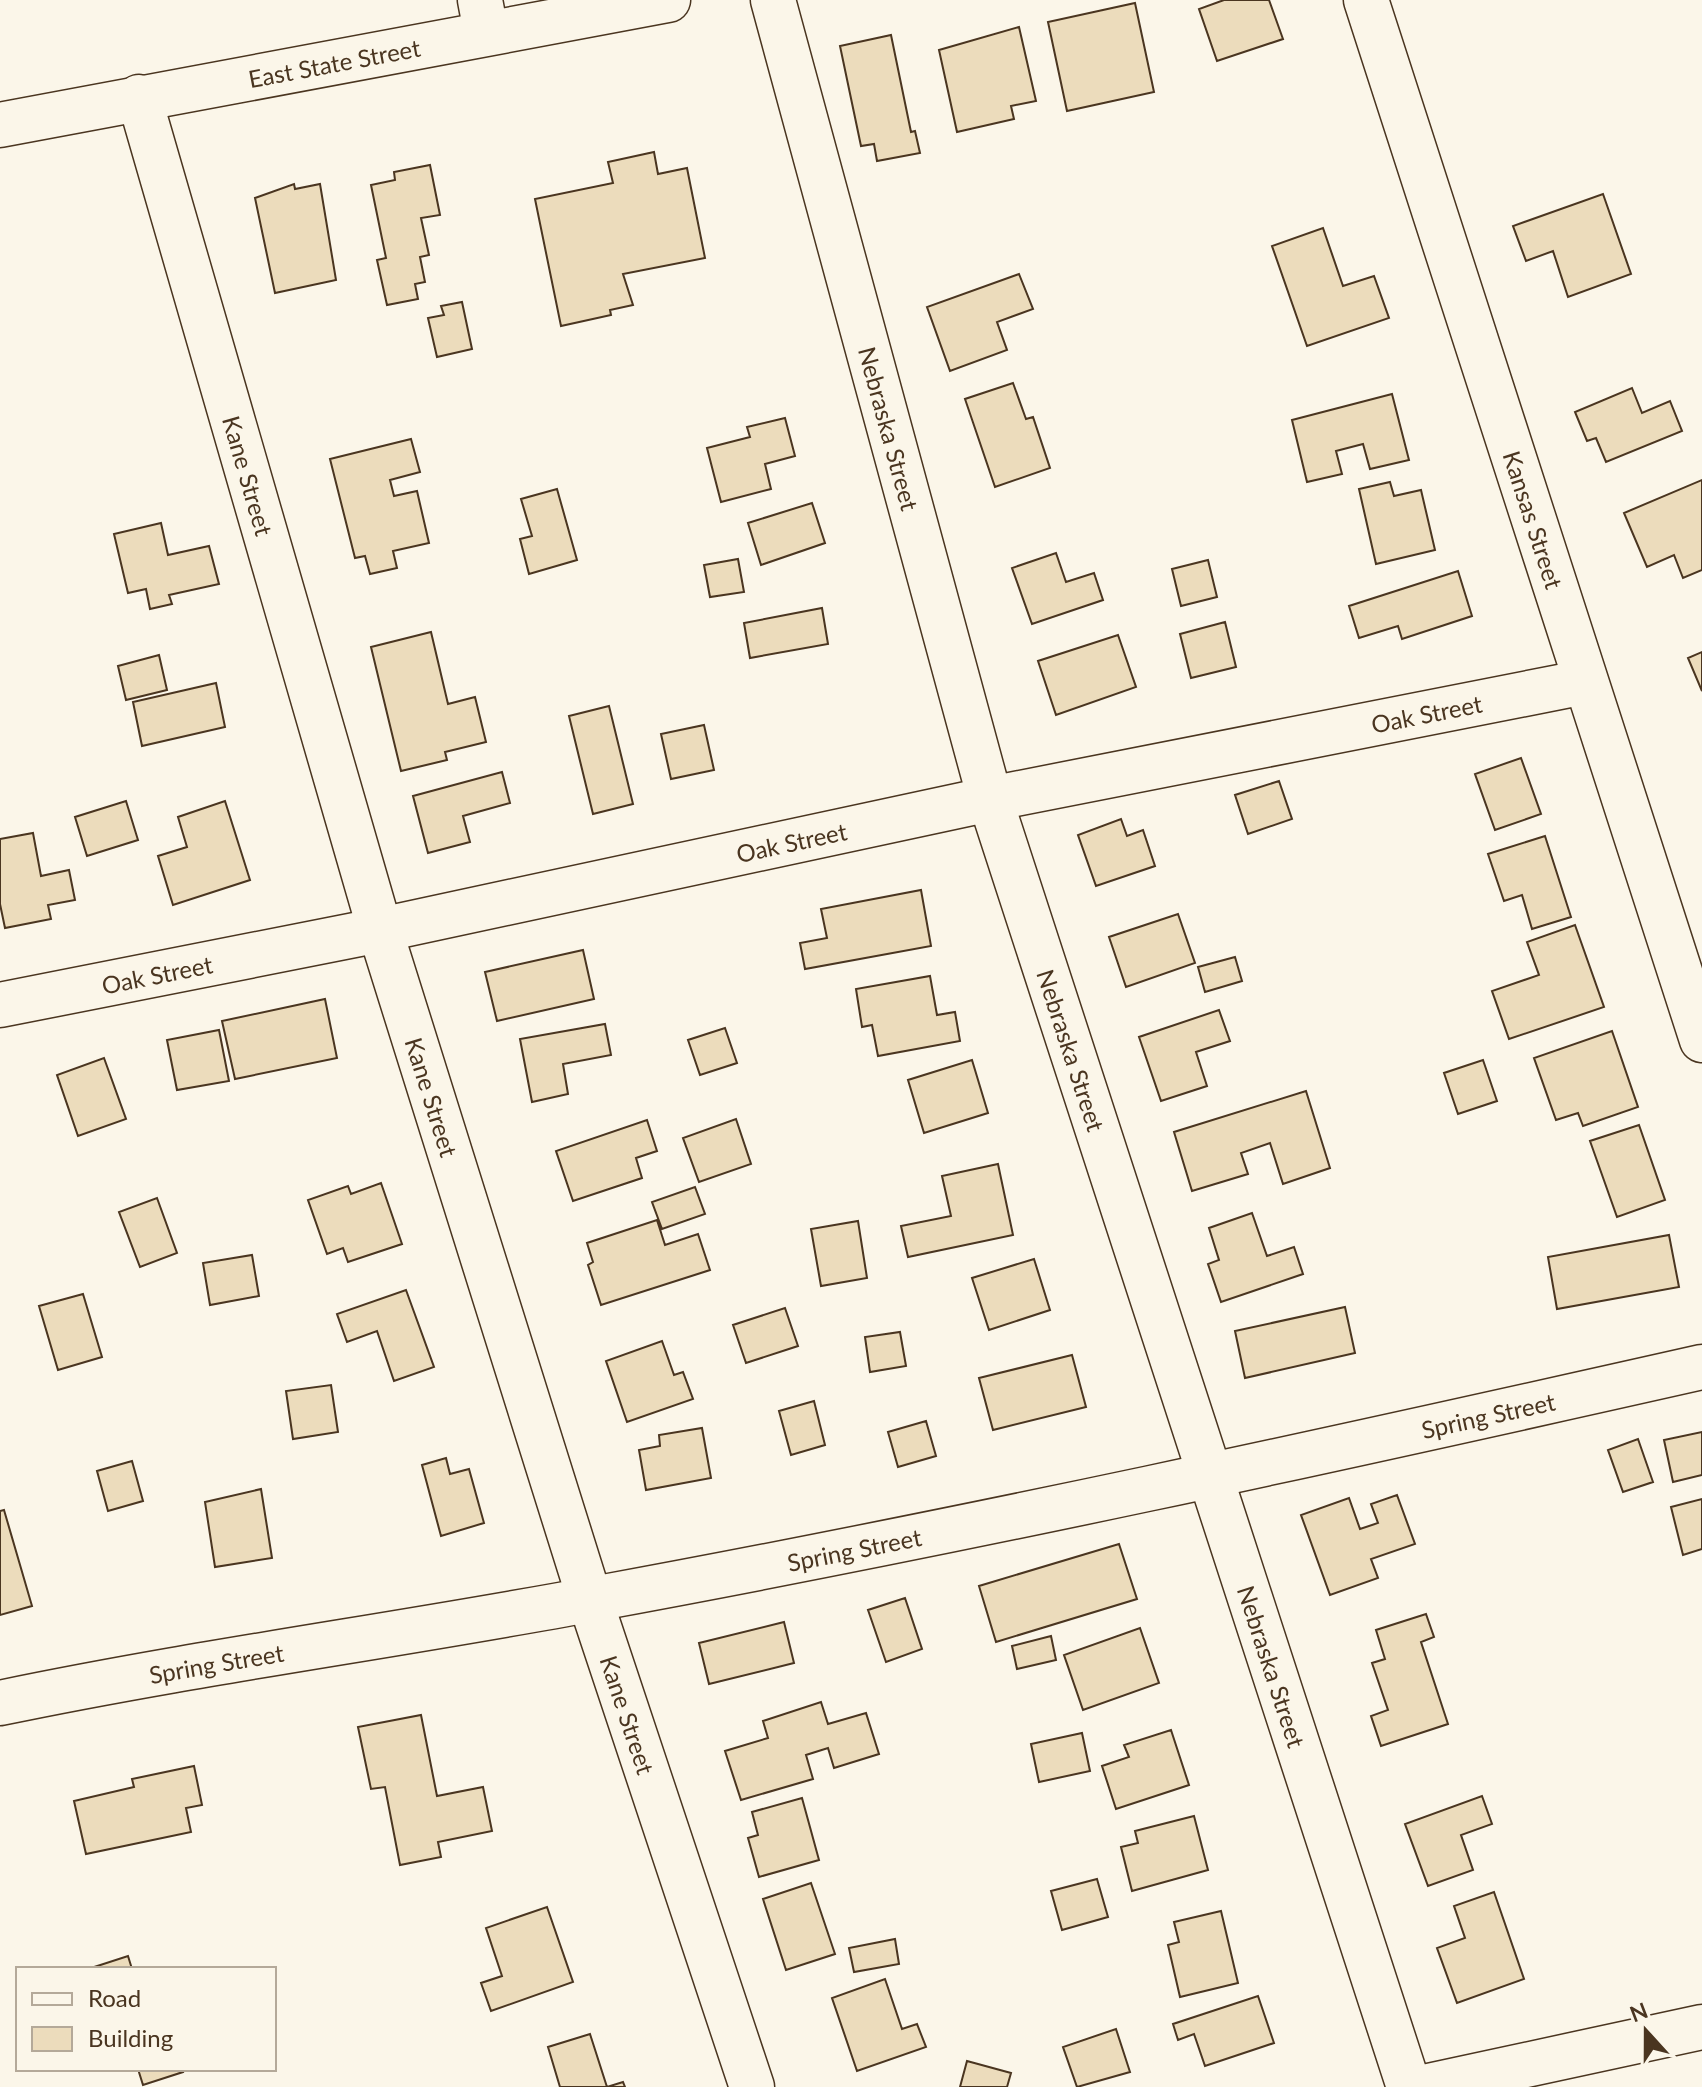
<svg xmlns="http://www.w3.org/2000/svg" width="1702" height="2087" font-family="Lato,sans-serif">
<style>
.building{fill:#ecdcbc;stroke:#4a3520;stroke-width:2}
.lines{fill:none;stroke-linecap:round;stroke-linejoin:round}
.minor-casing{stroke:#4a3520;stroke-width:47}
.major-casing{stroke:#4a3520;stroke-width:47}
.minor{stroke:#fbf6e9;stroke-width:44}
.major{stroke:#fbf6e9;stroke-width:44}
.labels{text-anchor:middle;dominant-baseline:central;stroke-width:6;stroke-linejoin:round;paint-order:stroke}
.street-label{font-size:24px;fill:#4a3520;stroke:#fbf6e9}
</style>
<rect width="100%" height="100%" fill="#fbf6e9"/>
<!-- building -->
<path class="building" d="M 1224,0 L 1269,0 L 1283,39 L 1217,61 L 1199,9 Z
M 1135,3 L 1154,92 L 1067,111 L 1048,22 Z
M 1019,27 L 1036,101 L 1011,106 L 1014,119 L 957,132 L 939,50 Z
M 891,35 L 911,132 L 915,131 L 920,153 L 877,161 L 874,144 L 861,146 L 840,46 Z
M 654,152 L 658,174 L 687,168 L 705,258 L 623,274 L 633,305 L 610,310 L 611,315 L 561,326 L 535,199 L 613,183 L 608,162 Z
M 430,165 L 440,215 L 421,218 L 429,255 L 420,257 L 425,282 L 415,284 L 418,299 L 387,305 L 377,260 L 386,258 L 371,185 L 395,180 L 394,172 Z
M 294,184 L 295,189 L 320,184 L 336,280 L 275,293 L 255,198 Z
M 1603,194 L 1631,274 L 1568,297 L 1553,251 L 1526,261 L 1513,226 Z
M 1323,228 L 1343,286 L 1374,276 L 1389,318 L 1307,346 L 1272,246 Z
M 1019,274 L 1033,309 L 997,322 L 1007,350 L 950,371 L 927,307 Z
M 462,302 L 472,349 L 437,357 L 428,318 L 444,315 L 441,306 Z
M 1013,383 L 1026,419 L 1033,417 L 1050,468 L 995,487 L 965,399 Z
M 1632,388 L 1642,413 L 1670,401 L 1682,431 L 1606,462 L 1596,438 L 1587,441 L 1575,412 Z
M 1392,394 L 1409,460 L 1370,469 L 1363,444 L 1336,451 L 1342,474 L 1307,482 L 1292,420 Z
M 785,418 L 795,456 L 765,464 L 771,489 L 721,502 L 707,448 L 750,437 L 747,427 Z
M 411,439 L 420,472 L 390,480 L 394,496 L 417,491 L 429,543 L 393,551 L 397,568 L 370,574 L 365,556 L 355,558 L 330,459 Z
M 1702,480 L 1702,570 L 1683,578 L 1674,555 L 1647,567 L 1624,513 Z
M 1390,482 L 1394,496 L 1421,490 L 1435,550 L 1376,564 L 1359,489 Z
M 557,489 L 577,560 L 529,574 L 520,539 L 532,536 L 521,499 Z
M 812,503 L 825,543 L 761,565 L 748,523 Z
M 161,523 L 168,555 L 209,546 L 219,584 L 169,595 L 172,604 L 150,609 L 146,589 L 128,593 L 114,534 Z
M 1056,553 L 1066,582 L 1094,573 L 1103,600 L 1032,624 L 1012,568 Z
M 738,559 L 744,592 L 710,597 L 704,565 Z
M 1208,560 L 1217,597 L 1181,606 L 1172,569 Z
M 1458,571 L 1472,616 L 1402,639 L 1398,626 L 1359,638 L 1349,606 Z
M 822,608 L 828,644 L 750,658 L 744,623 Z
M 1225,622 L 1236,667 L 1191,678 L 1180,634 Z
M 431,632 L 448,704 L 475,697 L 486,742 L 445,752 L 447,760 L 401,771 L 371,647 Z
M 1118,635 L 1136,687 L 1056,715 L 1038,661 Z
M 1702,652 L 1702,691 L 1688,658 Z
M 159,655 L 167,690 L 126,700 L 118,666 Z
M 216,683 L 225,727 L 142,746 L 133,702 Z
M 609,706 L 633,804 L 593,814 L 569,716 Z
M 704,725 L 714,770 L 671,779 L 661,734 Z
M 1521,758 L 1541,814 L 1495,830 L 1475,774 Z
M 502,772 L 510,803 L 463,816 L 470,842 L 428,853 L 413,796 Z
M 1279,781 L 1292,819 L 1248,834 L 1235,795 Z
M 126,801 L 138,840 L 87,856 L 75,817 Z
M 225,801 L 250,880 L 173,905 L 158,856 L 187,847 L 178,817 Z
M 1121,819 L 1127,836 L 1143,830 L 1155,866 L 1096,886 L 1078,835 Z
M 33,833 L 41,876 L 69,870 L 75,900 L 48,905 L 51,919 L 5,928 L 0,904 L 0,839 Z
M 1545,836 L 1571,917 L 1532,929 L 1522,895 L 1504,901 L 1488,854 Z
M 921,890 L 931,946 L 805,969 L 800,943 L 827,938 L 821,909 Z
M 1178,914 L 1195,963 L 1126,987 L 1109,937 Z
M 1575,925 L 1604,1007 L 1509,1039 L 1492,991 L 1539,975 L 1527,942 Z
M 583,950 L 594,999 L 497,1021 L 485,972 Z
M 1235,957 L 1242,981 L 1205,992 L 1198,967 Z
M 930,976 L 937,1015 L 955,1012 L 960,1041 L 878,1056 L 872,1025 L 862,1027 L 856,989 Z
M 325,999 L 337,1058 L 235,1079 L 222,1021 Z
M 1219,1010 L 1230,1041 L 1196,1052 L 1207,1086 L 1161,1101 L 1139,1037 Z
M 605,1024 L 611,1055 L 563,1064 L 568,1094 L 532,1102 L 520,1039 Z
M 725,1028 L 737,1063 L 700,1075 L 688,1040 Z
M 219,1030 L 229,1081 L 177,1090 L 167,1040 Z
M 1612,1031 L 1638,1107 L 1583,1126 L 1578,1113 L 1556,1120 L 1534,1058 Z
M 104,1058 L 126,1119 L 78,1136 L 57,1075 Z
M 972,1060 L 988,1113 L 924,1133 L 908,1080 Z
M 1483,1060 L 1497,1101 L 1458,1114 L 1444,1073 Z
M 1306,1091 L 1330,1168 L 1283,1184 L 1270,1143 L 1241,1153 L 1248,1174 L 1192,1191 L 1174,1132 Z
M 736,1119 L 751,1164 L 699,1182 L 683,1138 Z
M 647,1120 L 657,1151 L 636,1158 L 642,1178 L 573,1201 L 556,1151 Z
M 1639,1125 L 1665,1200 L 1617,1217 L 1590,1141 Z
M 998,1164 L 1013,1235 L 908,1257 L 901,1226 L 951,1216 L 942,1176 Z
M 381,1183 L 402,1244 L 348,1262 L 343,1248 L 327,1254 L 308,1200 L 348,1186 L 351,1194 Z
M 695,1187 L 705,1214 L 662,1229 L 652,1202 Z
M 157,1198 L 177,1253 L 140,1267 L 119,1212 Z
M 1252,1213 L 1267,1256 L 1294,1247 L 1303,1274 L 1221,1302 L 1208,1264 L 1219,1260 L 1209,1228 Z
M 657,1220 L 665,1245 L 698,1234 L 710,1270 L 601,1305 L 588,1265 L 593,1262 L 587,1243 Z
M 858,1221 L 867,1278 L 821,1286 L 811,1229 Z
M 1669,1235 L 1679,1287 L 1557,1309 L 1548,1257 Z
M 252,1255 L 259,1296 L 210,1305 L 203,1263 Z
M 1034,1259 L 1050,1310 L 989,1330 L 972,1278 Z
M 406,1290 L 434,1367 L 394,1381 L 377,1331 L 347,1342 L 337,1314 Z
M 83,1294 L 102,1357 L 58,1370 L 39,1306 Z
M 1345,1307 L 1355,1353 L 1245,1378 L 1235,1331 Z
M 785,1308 L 798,1346 L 746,1363 L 733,1325 Z
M 900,1332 L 906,1366 L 870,1372 L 865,1337 Z
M 662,1341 L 674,1375 L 683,1372 L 693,1399 L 627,1422 L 606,1361 Z
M 1072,1355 L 1086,1407 L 993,1430 L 979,1378 Z
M 331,1385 L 338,1432 L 293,1439 L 286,1391 Z
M 814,1401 L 825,1445 L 791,1455 L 779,1411 Z
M 926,1421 L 936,1456 L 898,1467 L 888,1432 Z
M 702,1428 L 711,1478 L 646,1490 L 639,1450 L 660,1446 L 659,1435 Z
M 1702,1432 L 1702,1475 L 1673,1482 L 1664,1440 Z
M 1638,1439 L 1653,1482 L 1623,1492 L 1608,1450 Z
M 446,1458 L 450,1474 L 469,1469 L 484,1523 L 441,1536 L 422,1465 Z
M 132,1461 L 143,1501 L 108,1511 L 97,1471 Z
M 261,1489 L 272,1558 L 215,1567 L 205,1502 Z
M 1397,1495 L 1415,1544 L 1371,1559 L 1378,1578 L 1330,1595 L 1301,1515 L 1349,1498 L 1360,1529 L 1378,1523 L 1371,1504 Z
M 1702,1499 L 1702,1549 L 1683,1555 L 1671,1507 Z
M 4,1510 L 32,1606 L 0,1615 L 0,1511 Z
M 1119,1544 L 1137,1599 L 996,1642 L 979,1586 Z
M 905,1598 L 922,1649 L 886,1662 L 868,1610 Z
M 1426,1614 L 1434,1637 L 1421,1642 L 1448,1724 L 1381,1746 L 1371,1716 L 1388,1710 L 1372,1663 L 1385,1659 L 1376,1630 Z
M 784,1622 L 794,1663 L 709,1684 L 699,1643 Z
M 1140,1628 L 1159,1683 L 1083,1710 L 1064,1655 Z
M 1051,1636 L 1056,1660 L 1017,1669 L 1012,1646 Z
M 821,1702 L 828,1724 L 866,1713 L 879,1754 L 834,1768 L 828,1748 L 806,1755 L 813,1779 L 741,1800 L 725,1751 L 768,1738 L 763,1721 Z
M 421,1715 L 437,1796 L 483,1787 L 492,1831 L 438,1842 L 441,1857 L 400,1865 L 385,1787 L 371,1789 L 358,1727 Z
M 1171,1730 L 1189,1785 L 1116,1809 L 1102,1766 L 1129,1757 L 1124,1745 Z
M 1082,1733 L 1090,1771 L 1039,1782 L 1031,1744 Z
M 194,1766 L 202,1805 L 186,1808 L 191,1832 L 86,1854 L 74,1801 L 134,1787 L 132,1779 Z
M 1482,1796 L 1492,1824 L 1461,1835 L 1473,1870 L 1428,1886 L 1405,1824 Z
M 802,1798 L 819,1860 L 759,1877 L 748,1838 L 758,1835 L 752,1812 Z
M 1194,1816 L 1208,1870 L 1132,1891 L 1121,1847 L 1138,1843 L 1135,1831 Z
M 1097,1879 L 1108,1917 L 1062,1930 L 1051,1891 Z
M 811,1883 L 835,1954 L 786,1970 L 763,1899 Z
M 1494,1892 L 1524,1979 L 1457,2003 L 1437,1948 L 1465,1938 L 1454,1906 Z
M 547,1907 L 573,1982 L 491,2011 L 481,1983 L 502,1976 L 486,1928 Z
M 1221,1911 L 1238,1983 L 1180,1997 L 1168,1945 L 1179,1942 L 1174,1922 Z
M 895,1939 L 899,1964 L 854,1972 L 849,1948 Z
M 128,1956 L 132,1969 L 88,1969 Z
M 885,1979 L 902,2029 L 917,2024 L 926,2047 L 857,2071 L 832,1998 Z
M 1258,1996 L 1274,2043 L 1205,2066 L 1194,2034 L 1178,2040 L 1173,2024 Z
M 1116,2029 L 1130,2072 L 1077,2087 L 1063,2047 Z
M 590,2034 L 607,2087 L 623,2082 L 625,2087 L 560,2087 L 548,2047 Z
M 967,2061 L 1011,2073 L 1007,2087 L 960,2087 Z
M 138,2069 L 182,2069 L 183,2072 L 143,2085 Z"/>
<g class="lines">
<defs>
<g id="minor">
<path d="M 480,0 L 486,32"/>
<path id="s1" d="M 773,0 L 990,799 L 1409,2087"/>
<path id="s2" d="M 1366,0 L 1702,1040"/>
<path id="s3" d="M 139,97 L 380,930 L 590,1600 L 752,2087"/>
<path id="s4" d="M 0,1005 L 380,930 L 990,799 L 1585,682"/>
<path id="s5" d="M 0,1703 C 197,1662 395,1636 593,1599 C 964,1531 1333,1450 1702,1367"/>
<path d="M 1424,2087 L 1702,2027"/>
</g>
<g id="major">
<path id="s6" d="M 0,125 L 668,0"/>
</g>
</defs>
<!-- minor casing -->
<use href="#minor" class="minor-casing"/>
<!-- major casing -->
<use href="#major" class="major-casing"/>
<!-- minor -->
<use href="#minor" class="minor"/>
<!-- major -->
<use href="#major" class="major"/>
</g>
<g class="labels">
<!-- street labels -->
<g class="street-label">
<text stroke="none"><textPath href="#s6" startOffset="340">East State Street</textPath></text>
<text stroke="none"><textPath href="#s1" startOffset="444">Nebraska Street</textPath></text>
<text stroke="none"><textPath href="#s3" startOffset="394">Kane Street</textPath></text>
<text stroke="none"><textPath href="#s2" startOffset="546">Kansas Street</textPath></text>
<text stroke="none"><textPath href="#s4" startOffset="1456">Oak Street</textPath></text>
<text stroke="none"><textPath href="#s4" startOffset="808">Oak Street</textPath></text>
<text stroke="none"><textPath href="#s4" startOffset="160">Oak Street</textPath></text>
<text stroke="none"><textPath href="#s1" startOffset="1092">Nebraska Street</textPath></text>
<text stroke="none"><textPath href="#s3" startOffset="1042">Kane Street</textPath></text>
<text stroke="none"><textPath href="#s5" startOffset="1516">Spring Street</textPath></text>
<text stroke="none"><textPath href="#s5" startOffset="868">Spring Street</textPath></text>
<text stroke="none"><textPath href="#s5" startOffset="220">Spring Street</textPath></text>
<text stroke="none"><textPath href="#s1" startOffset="1740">Nebraska Street</textPath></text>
<text stroke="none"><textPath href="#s3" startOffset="1690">Kane Street</textPath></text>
</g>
</g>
<!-- legend -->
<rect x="16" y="1967" width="260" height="104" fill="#fbf6e9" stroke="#b4a999" stroke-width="2"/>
<rect x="32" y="1993" width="40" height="12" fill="#fbf6e9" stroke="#b4a999" stroke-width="2"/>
<text x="88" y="2007" font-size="24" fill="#4a3520">Road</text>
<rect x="32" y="2027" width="40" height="24" fill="#ecdcbc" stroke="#b4a999" stroke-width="2"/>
<text x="88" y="2047" font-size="24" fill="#4a3520">Building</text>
<!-- north arrow -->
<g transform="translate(1646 2031) rotate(339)" stroke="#fbf6e9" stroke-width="6" paint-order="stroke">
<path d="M0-6L14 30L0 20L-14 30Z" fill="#4a3520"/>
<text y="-12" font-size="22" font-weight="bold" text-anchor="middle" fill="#4a3520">N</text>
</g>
</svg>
